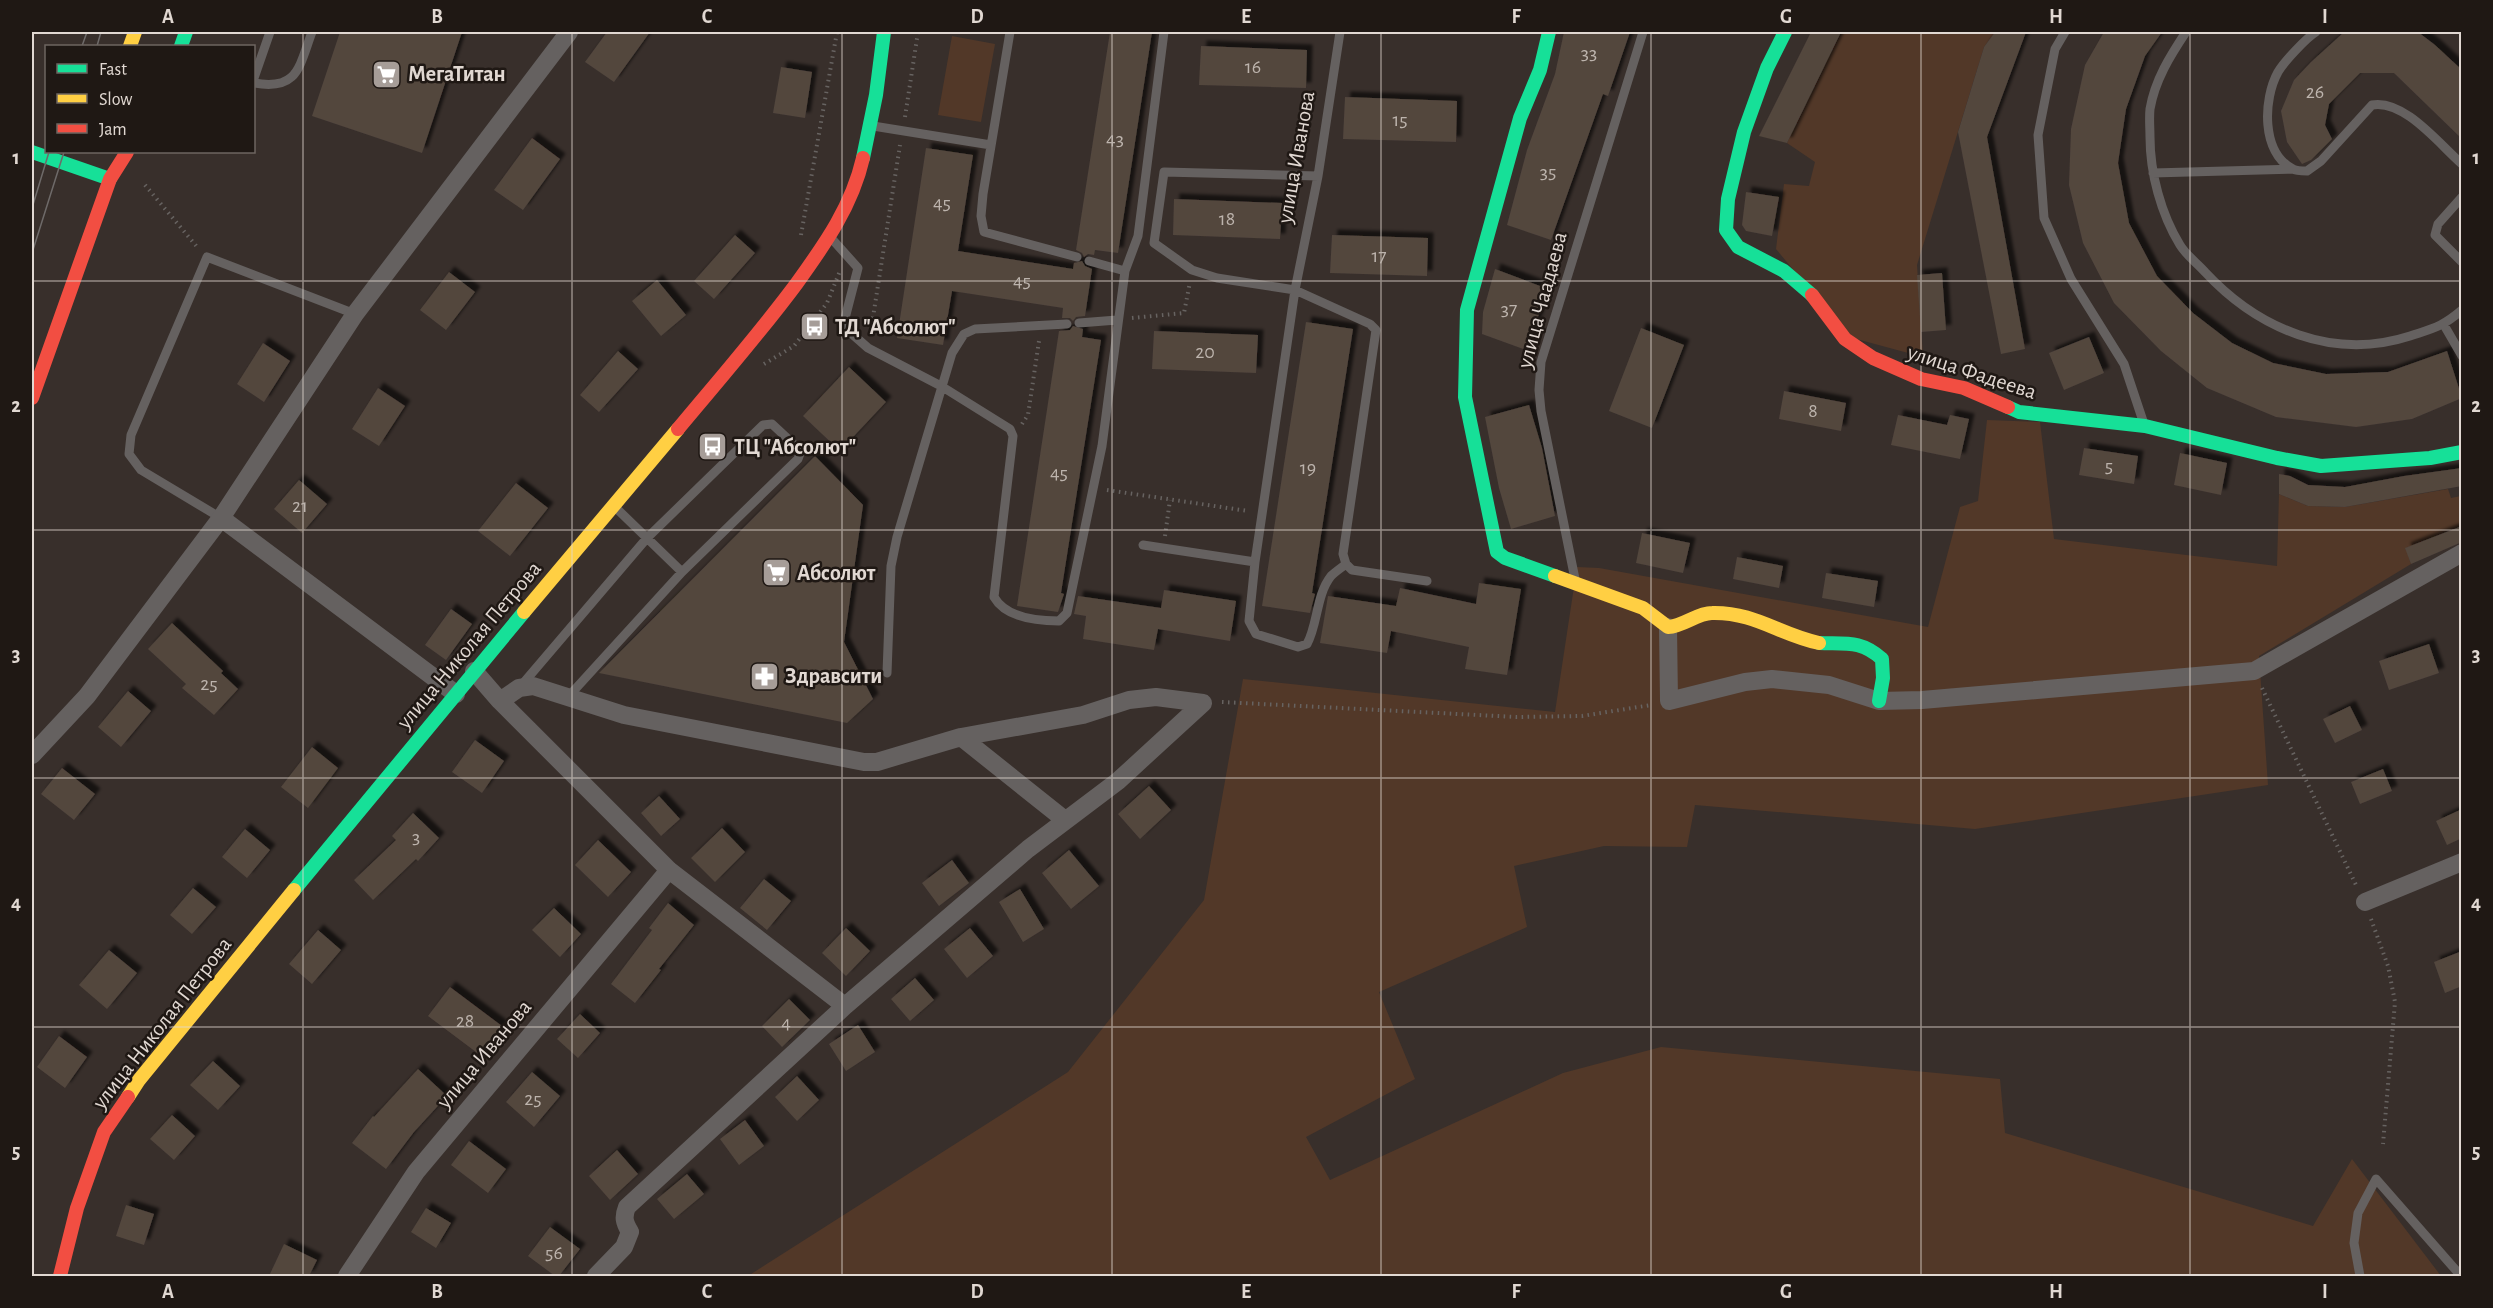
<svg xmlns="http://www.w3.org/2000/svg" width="2493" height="1308" font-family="'Alegreya Sans',sans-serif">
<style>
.green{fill:#523828}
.building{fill:#52463e;filter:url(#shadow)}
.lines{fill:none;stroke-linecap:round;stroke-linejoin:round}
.path{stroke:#676361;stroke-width:4;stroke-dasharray:1.5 4.5;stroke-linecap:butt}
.lane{stroke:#656160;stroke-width:9}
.street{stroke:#656160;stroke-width:18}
.fast{stroke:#16e098;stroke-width:14}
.slow{stroke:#ffcf43;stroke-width:14}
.jam{stroke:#f24e42;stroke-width:14}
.tram{stroke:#6e6a69;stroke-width:1.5}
.grid{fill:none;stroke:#e1d8d2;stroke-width:1.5;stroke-opacity:0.55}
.labels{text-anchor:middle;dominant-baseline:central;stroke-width:5;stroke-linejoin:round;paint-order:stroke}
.number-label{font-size:20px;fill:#bdb4ad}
.poi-label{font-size:22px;font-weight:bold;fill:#e1d8d2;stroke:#1f1814;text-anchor:start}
.street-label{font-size:22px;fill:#e1d8d2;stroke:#1f1814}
.neatline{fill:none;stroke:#e1d8d2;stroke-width:2}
.grid-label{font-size:20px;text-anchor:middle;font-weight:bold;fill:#e1d8d2}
</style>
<defs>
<filter id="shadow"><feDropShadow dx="5.5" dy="-5.5" stdDeviation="1.5" flood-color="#0009"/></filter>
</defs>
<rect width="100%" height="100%" fill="#382f2b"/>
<!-- green -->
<path class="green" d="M 1841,32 L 1995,32 L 1984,47 L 1917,265 L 1923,357 L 1849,337 L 1776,249 L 1784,184 L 1809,186 L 1815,162 L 1787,143 Z
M 952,36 L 995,44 L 981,122 L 938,115 Z
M 1987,420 L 2040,422 L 2054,539 L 2277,566 L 2279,494 L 2308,506 L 2345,507 L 2448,489 L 2451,498 L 2461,496 L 2461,526 L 2406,548 L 2411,564 L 2259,656 L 2268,785 L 1975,829 L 1695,805 L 1687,847 L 1604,846 L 1514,866 L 1527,927 L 1379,992 L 1415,1079 L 1306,1137 L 1330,1180 L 1563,1073 L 1661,1047 L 2000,1079 L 2005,1133 L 2313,1226 L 2352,1159 L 2441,1276 L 748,1276 L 1068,1072 L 1204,900 L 1243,679 L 1555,712 L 1577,567 L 1599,568 L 1928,627 L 1960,507 L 1978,501 Z"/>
<!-- building -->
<path class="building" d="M 340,32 L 462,32 L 422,153 L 312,116 Z
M 607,32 L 650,32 L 614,82 L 585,62 Z
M 1110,32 L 1152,32 L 1118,253 L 1095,250 L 1094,255 L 1088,254 L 1084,257 L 1082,253 L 1076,250 Z
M 1564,32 L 1630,32 L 1608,96 L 1603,94 L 1551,240 L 1507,225 L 1527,150 L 1555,74 Z
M 1811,32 L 1841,32 L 1787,143 L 1759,136 Z
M 1995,32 L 2026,32 L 1987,137 L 2025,349 L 2001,354 L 1958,132 L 1984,47 Z
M 2104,32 L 2162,32 L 2145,56 L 2126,109 L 2118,163 L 2129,223 L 2157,276 L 2193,313 L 2232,343 L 2273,363 L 2326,374 L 2388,372 L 2447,351 L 2462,398 L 2412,419 L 2356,427 L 2276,417 L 2207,388 L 2161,351 L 2114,303 L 2083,243 L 2069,185 L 2071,129 L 2085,65 Z
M 2348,32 L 2418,32 L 2435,45 L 2462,70 L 2462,139 L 2394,73 L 2360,73 L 2329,104 L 2325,125 L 2332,139 L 2311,160 L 2302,164 L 2287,142 L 2281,111 L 2294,80 L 2311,62 L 2343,33 Z
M 1201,46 L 1307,50 L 1306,88 L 1199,85 Z
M 781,67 L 812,72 L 805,118 L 773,113 Z
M 1345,97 L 1457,101 L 1456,142 L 1343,139 Z
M 532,138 L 560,159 L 523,210 L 494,190 Z
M 926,148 L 973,155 L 958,251 L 1073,269 L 1074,263 L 1082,261 L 1085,266 L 1092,269 L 1085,316 L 1076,317 L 1073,321 L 1070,318 L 1062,318 L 1063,308 L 952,291 L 943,345 L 897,338 Z
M 1746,192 L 1779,197 L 1772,236 L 1746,231 L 1742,225 Z
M 1174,199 L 1282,203 L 1280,239 L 1173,235 Z
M 735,235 L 755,253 L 714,299 L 694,281 Z
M 1332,235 L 1428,238 L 1427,276 L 1330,273 Z
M 1495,269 L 1548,289 L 1526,350 L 1482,334 L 1483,312 Z
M 449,272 L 475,292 L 446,330 L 420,310 Z
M 1942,273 L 1946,330 L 1921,332 L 1917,275 Z
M 657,280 L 686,315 L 661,336 L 632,301 Z
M 1306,322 L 1353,329 L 1312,593 L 1315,594 L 1310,613 L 1262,606 Z
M 1073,326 L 1083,329 L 1082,337 L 1101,340 L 1061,593 L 1064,594 L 1058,612 L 1017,606 L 1059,331 L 1070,330 Z
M 1641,328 L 1684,345 L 1652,428 L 1609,411 Z
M 1154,331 L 1258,335 L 1256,373 L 1152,369 Z
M 2089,337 L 2104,373 L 2064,390 L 2049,353 Z
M 263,343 L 290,361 L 264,402 L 237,384 Z
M 618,351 L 638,369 L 599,412 L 580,395 Z
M 849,367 L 886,402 L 840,451 L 803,416 Z
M 378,388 L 405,406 L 379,446 L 352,429 Z
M 1784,391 L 1846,403 L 1841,431 L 1779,419 Z
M 1529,405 L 1542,448 L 1555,516 L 1511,529 L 1499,488 L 1485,417 Z
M 1898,415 L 1947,425 L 1950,415 L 1969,419 L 1960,459 L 1891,445 Z
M 2084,448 L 2138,456 L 2134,484 L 2079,475 Z
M 2180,453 L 2227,463 L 2221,495 L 2174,485 Z
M 815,456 L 863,505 L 844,642 L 873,699 L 847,723 L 599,673 Z
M 2462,468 L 2462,486 L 2345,507 L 2308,506 L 2279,494 L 2279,474 L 2290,476 L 2308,485 L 2345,487 L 2404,476 Z
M 299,480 L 327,504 L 302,533 L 274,509 Z
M 516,483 L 548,508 L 510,556 L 478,531 Z
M 2462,526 L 2462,542 L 2411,564 L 2405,548 Z
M 1642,533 L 1690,543 L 1683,573 L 1636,563 Z
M 1737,557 L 1783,566 L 1779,588 L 1733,579 Z
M 1826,573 L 1878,581 L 1874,607 L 1822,598 Z
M 1479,583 L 1521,589 L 1507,675 L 1465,669 L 1469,647 L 1391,631 L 1387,653 L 1320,643 L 1328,596 L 1396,606 L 1400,588 L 1476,604 Z
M 1164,590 L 1236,601 L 1230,641 L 1158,629 L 1154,650 L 1083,639 L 1086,616 L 1074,614 L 1078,596 L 1161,608 Z
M 451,609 L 472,624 L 446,660 L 425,645 Z
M 172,623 L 223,671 L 221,673 L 238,689 L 214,715 L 182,688 L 186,684 L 148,649 Z
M 2429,644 L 2439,673 L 2389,690 L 2379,661 Z
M 128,691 L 151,711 L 121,747 L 98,727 Z
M 2350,706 L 2362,730 L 2335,743 L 2323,719 Z
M 475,740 L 504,761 L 482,793 L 452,772 Z
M 312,747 L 338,768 L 308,808 L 281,787 Z
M 62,768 L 95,794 L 74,820 L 41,794 Z
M 2383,769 L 2392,791 L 2360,804 L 2351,782 Z
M 1149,786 L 1171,810 L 1140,839 L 1118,814 Z
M 659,796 L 680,819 L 661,836 L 641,813 Z
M 2462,809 L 2462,838 L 2447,845 L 2436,821 Z
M 413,813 L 439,838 L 418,861 L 416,859 L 373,900 L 354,880 L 396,840 L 392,836 Z
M 722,828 L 745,852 L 715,882 L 691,858 Z
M 245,829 L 270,850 L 247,878 L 222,857 Z
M 598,840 L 631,872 L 608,897 L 575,865 Z
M 1069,850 L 1099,886 L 1071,909 L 1042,873 Z
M 952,860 L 969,883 L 939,906 L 922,883 Z
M 764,879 L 791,901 L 767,930 L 740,908 Z
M 193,888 L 216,907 L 192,934 L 170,915 Z
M 1020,889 L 1044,929 L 1023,942 L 999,902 Z
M 668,903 L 694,925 L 659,969 L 661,970 L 635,1003 L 611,984 L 652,930 L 649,928 Z
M 554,908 L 581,934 L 560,957 L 532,930 Z
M 846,928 L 870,951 L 846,976 L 822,953 Z
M 970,928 L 993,956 L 967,978 L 944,949 Z
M 318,930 L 341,950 L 312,984 L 289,964 Z
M 109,950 L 137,973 L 107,1009 L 79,985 Z
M 2462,951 L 2462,986 L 2445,993 L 2434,962 Z
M 915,978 L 934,1000 L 910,1021 L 891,999 Z
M 450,987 L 502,1026 L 480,1055 L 428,1016 Z
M 789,999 L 810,1020 L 782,1047 L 762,1026 Z
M 580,1014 L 600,1033 L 578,1058 L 557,1039 Z
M 858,1025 L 875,1052 L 846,1071 L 829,1044 Z
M 59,1036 L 87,1057 L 65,1088 L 37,1067 Z
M 213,1061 L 240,1086 L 218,1110 L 190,1085 Z
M 418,1069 L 447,1096 L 414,1132 L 386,1169 L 352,1143 L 373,1116 L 374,1117 Z
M 532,1072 L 560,1096 L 534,1127 L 506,1102 Z
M 797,1076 L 819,1100 L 797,1121 L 775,1097 Z
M 172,1115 L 195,1136 L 174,1160 L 150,1139 Z
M 745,1120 L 764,1146 L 739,1165 L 720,1139 Z
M 469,1141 L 506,1169 L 488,1193 L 451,1165 Z
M 617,1150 L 638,1174 L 610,1200 L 589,1176 Z
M 687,1174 L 704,1194 L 674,1219 L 657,1199 Z
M 126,1205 L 154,1214 L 144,1245 L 116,1236 Z
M 426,1208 L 451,1223 L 436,1248 L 411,1232 Z
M 550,1227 L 580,1249 L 559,1276 L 555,1276 L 528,1256 Z
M 284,1244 L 317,1260 L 309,1276 L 269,1276 Z"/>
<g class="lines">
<!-- path -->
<path class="path" d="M 905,117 L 918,32
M 145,185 L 198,248
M 801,235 L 837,32
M 1132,318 L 1184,313 L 1190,282
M 871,330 L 900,145
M 764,364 L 794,346 L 827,303 L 840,271
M 1022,424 L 1028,415 L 1039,341
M 1107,490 L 1248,511
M 1165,536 L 1170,500
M 2262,688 L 2356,885
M 1222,702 L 1517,717 L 1582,716 L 1651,705
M 2371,919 L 2388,966 L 2395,1002 L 2383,1144"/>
<!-- lane -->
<path class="lane" d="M 1010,32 L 983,194 L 981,216 L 984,232 L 1077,257
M 2065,32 L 2055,49 L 2038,135 L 2044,218 L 2071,279 L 2124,364 L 2144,424
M 2186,32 C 2170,56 2155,80 2150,109 C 2149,118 2150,128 2150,137 C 2150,173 2161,214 2180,245 C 2186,255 2197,263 2205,272 C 2258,329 2333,361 2410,336 C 2434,328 2442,327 2462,310
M 2316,32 C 2306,38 2284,62 2278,72 C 2263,99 2261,153 2293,169 C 2296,171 2303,171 2307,171 L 2321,161 L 2372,105 C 2404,99 2439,144 2462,164
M 254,78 L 270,32
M 254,83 C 298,91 299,67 312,32
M 873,126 L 991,145
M 2153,173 L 2293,169
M 1318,176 L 1164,172 L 1154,243 L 1192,270 L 1217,278 L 1295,290 L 1370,324 L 1376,330 L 1343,554 L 1346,564 L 1352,570 L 1427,581
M 2462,197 L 2438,224 L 2435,235 L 2462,262
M 832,239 L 858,268 L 843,326 L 868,348 L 941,386 L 1010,429 L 1013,436 L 994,597 C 1006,618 1036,621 1059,621 L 1067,613 L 1102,446 L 1125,271 L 1138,236 L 1164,32
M 1089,261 L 1125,271
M 1079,323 L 1117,320
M 2444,325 L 2462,356
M 221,518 L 141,470 L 129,454 L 131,435 L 207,257 L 355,314
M 1143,545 L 1255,562 L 1295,290 L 1318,176 L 1340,32
M 1255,562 L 1249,621 L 1256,634 L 1298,647 L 1307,644 C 1318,624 1316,595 1331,576 C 1335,572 1341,568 1346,564
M 1575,579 L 1541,411 L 1539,390 L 1541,362 L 1643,32
M 887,673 L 891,566 L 897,537 L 952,353 L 964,334 L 975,329 L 1067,324
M 520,687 L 647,538 L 763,425 L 772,424 L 801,451 L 798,459 L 682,572
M 568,697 L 682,572 L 615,507
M 2360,1276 L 2354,1243 L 2358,1213 L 2376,1179 L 2461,1276"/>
<!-- street -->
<path class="street" d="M 221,518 L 456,694
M 1668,627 L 1669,701 L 1745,682 L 1772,679 L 1829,685 L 1879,701 L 1922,700 L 2254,671 L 2462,553
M 474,671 L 500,701 L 669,870 L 845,1006
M 500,701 L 519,688 L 533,686 L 624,715 L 864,762 L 877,762 L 961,737 L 1083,715 L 1129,700 L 1156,697 L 1203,703
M 961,737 L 1065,820
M 32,755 L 87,696 L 221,518 L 355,314 L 569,32
M 2365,902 L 2462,862
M 347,1276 L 416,1172 L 669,870
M 596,1276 L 624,1247 L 630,1232 C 624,1222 623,1217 627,1207 L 845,1006 L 1028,849 L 1118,781 L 1203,703"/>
<!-- fast -->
<path class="fast" d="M 1549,32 L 1540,70 L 1520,118 L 1467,310 L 1465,397 L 1497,552 L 1505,558 L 1555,576
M 1785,32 L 1767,68 L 1744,132 L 1728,199 L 1726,230 L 1738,247 L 1784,271 L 1812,295
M 181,46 L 186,32
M 32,152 L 110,179
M 863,158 L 876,95 L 884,32
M 2008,407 L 2019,412 L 2145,426 L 2277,458 L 2321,466 L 2430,458 L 2462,452
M 1819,643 C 1846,644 1861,640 1882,659 L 1883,678 L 1879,701
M 294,890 L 524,612"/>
<!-- slow -->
<path class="slow" d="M 130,46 L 135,32
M 1555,576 L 1643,608 L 1668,627 C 1684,626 1697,613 1712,613 C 1755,612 1780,635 1819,643
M 524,612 L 678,429
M 128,1097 L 139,1080 L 294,890"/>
<!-- jam -->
<path class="jam" d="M 1812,295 L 1845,339 L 1873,358 L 1921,379 L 1964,388 L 2008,407
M 32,398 L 110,179 L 127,152
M 678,429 C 718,381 760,333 797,283 C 825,244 852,206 863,158
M 60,1276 L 77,1208 L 104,1132 L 128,1097"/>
<!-- tram -->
<path class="tram" d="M 82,46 L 87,32
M 97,46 L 101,32
M 32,208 L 49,152
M 32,253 L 64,152"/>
</g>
<!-- grid -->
<path class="grid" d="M 303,32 L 303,1276M 572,32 L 572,1276M 842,32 L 842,1276M 1112,32 L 1112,1276M 1381,32 L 1381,1276M 1651,32 L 1651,1276M 1921,32 L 1921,1276M 2190,32 L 2190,1276M 32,281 L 2462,281M 32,530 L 2462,530M 32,778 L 2462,778M 32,1027 L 2462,1027"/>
<!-- icons -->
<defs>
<symbol id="supermarket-square" viewBox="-11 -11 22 22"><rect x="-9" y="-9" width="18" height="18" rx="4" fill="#a69d98" stroke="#1f1814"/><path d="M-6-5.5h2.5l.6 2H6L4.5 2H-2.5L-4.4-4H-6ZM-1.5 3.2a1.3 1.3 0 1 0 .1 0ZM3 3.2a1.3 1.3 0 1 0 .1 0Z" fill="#fff"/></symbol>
<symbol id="bus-square" viewBox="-11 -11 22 22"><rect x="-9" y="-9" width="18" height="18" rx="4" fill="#a69d98" stroke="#1f1814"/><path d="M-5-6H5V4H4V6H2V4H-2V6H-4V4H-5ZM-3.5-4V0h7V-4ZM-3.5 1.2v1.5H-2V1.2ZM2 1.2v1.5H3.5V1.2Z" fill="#fff"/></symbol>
<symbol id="pharmacy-square" viewBox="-11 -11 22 22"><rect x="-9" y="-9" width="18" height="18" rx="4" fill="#a69d98" stroke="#1f1814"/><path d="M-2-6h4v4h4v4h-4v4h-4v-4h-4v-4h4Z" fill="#fff"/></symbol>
</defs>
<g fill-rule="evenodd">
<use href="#supermarket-square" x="370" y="58" width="33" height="33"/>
<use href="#bus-square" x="798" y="310" width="33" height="33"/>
<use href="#bus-square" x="696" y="430" width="33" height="33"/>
<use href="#supermarket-square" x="760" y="556" width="33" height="33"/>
<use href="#pharmacy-square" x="748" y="660" width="33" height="33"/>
</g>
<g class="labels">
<!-- number labels -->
<g class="number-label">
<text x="1589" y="53">33</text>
<text x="1253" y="67">16</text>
<text x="2315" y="92">26</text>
<text x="1400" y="120">15</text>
<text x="1115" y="139">43</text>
<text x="1548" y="172">35</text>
<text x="942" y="203">45</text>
<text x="1227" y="219">18</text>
<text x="1379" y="256">17</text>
<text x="1022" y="281">45</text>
<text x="1509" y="309">37</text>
<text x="1205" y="352">20</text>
<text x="1813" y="411">8</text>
<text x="2109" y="466">5</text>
<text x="1308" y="468">19</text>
<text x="1059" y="473">45</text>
<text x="300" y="506">21</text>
<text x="209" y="684">25</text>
<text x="416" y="837">3</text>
<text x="465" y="1021">28</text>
<text x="786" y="1023">4</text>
<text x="533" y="1099">25</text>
<text x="554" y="1253">56</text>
</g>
<!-- poi labels -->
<g class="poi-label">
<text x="408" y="74">МегаТитан</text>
<text x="835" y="327">ТД "Абсолют"</text>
<text x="734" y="447">ТЦ "Абсолют"</text>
<text x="797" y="573">Абсолют</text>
<text x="785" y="676">Здравсити</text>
</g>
<!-- street labels -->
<g class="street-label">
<text transform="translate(1296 157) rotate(-80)">улица Иванова</text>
<text transform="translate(1542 300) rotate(-75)">улица Чаадаева</text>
<text transform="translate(1972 372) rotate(18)">улица Фадеева</text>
<text transform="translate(469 645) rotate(-50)">улица Николая Петрова</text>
<text transform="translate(162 1023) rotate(-52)">улица Николая Петрова</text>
<text transform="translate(484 1054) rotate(-50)">улица Иванова</text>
</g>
</g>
<!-- border -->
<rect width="2493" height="1308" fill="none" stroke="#1f1814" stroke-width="66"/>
<!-- legend -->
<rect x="45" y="45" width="210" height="108" fill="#1f1814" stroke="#6d6560" stroke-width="1.5"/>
<rect x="57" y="64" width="30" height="9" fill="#16e098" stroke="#6d6560" stroke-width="1.5"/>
<text x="99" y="75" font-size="18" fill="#e1d8d2">Fast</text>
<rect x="57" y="94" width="30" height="9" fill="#ffcf43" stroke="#6d6560" stroke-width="1.5"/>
<text x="99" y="105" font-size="18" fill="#e1d8d2">Slow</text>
<rect x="57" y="124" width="30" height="9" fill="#f24e42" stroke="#6d6560" stroke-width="1.5"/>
<text x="99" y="135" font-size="18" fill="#e1d8d2">Jam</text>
<rect x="33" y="33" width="2427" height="1242" class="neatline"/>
<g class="grid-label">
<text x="168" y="23">A</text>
<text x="437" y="23">B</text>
<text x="707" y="23">C</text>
<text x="977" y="23">D</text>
<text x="1246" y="23">E</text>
<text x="1516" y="23">F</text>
<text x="1786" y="23">G</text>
<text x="2056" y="23">H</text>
<text x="2325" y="23">I</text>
<text x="16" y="164">1</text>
<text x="2476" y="164">1</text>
<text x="16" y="412">2</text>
<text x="2476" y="412">2</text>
<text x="16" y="661">3</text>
<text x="2476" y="661">3</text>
<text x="16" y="909">4</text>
<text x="2476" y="909">4</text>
<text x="16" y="1158">5</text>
<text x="2476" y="1158">5</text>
<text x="168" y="1298">A</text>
<text x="437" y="1298">B</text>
<text x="707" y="1298">C</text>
<text x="977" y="1298">D</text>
<text x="1246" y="1298">E</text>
<text x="1516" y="1298">F</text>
<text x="1786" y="1298">G</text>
<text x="2056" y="1298">H</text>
<text x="2325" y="1298">I</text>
</g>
</svg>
